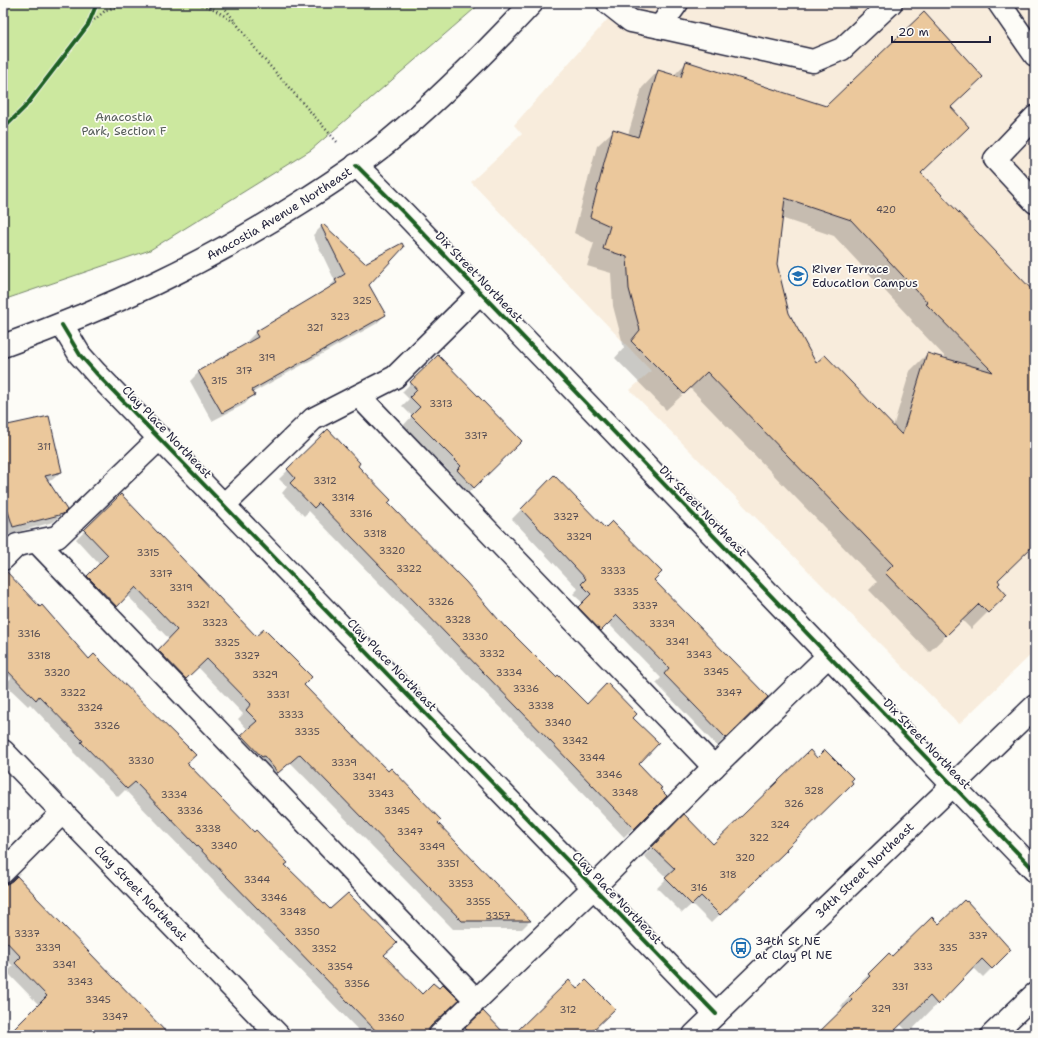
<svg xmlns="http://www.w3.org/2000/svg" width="1038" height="1038" font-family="'Shantell Sans',sans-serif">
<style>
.built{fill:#f8ecdc}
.green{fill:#cce89f;stroke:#77856d}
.shadow{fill:#0003;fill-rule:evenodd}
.building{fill:#ebc89c;stroke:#22223b;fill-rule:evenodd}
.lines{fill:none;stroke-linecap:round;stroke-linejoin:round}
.minor-casing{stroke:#22223b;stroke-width:25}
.path{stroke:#22223b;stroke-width:2.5;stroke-dasharray:1 3;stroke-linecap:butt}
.minor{stroke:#fdfcf7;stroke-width:22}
.cycleway-casing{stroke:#fdfcf7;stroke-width:6}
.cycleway{stroke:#1b5e20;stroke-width:4}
.labels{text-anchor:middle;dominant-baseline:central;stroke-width:3.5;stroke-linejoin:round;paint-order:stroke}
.number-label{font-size:10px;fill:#544c53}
.park-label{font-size:12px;fill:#555d59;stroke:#fdfcf7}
.street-label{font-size:12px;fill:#22223b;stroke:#fdfcf7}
.poi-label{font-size:12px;fill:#22223b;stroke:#fdfcf7;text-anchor:start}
</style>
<rect width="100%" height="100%" fill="#fdfcf7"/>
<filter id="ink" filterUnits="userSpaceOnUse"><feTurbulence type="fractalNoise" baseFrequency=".025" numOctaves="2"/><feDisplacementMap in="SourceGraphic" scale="8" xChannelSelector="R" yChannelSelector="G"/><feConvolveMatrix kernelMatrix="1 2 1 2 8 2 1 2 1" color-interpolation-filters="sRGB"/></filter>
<g filter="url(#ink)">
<!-- built -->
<path class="built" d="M 622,3 L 1035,3 L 1035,651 L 959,724 L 630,390 L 651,371 L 471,182 L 522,134 L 514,125 Z"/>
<!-- green -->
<path class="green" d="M 3,3 L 481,3 L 311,150 L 150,250 L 3,300 Z"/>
<!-- shadow -->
<path class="shadow" d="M 687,62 L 826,107 L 950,108 L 920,173 L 1035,294 L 1035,543 L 996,580 L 997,585 L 989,611 L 971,629 L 962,620 L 929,652 L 869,590 L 877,582 L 690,388 L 666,410 L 615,358 L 624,348 L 613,306 L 611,273 L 587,266 L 594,243 L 574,233 L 597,146 L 614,130 L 628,135 L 642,88 L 658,71 L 673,76 ZM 781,218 L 834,236 L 912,320 L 911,321 L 949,361 L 927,354 L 910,371 L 893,427 L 815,365 L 788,313 L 776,264 Z
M 322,226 L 368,285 L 385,315 L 376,324 L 252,393 L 253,395 L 245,404 L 212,421 L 190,381 L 199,372 L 248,343 L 247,341 L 256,332 L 327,289 L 335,281 L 313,235 Z
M 438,356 L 521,441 L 465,496 L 448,479 L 453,475 L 403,426 L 412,416 L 402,406 L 409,399 L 402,392 Z
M 3,427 L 61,472 L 52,480 L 47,481 L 66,510 L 53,522 L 3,536 Z
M 328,431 L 387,503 L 505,628 L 556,678 L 586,706 L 632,718 L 638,764 L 666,796 L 624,837 L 511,719 L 309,511 L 304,516 L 282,493 L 287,487 L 279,479 Z
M 545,485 L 653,580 L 766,697 L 717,746 L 656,683 L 661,678 L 608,623 L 592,639 L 570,616 L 583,603 L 573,594 L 578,589 L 512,519 Z
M 120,496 L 530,921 L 522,929 L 453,929 L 290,762 L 269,781 L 233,745 L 248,730 L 238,719 L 243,714 L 198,667 L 177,687 L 150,659 L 169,639 L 127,595 L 108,615 L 79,585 L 100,565 L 76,539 Z
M 3,572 L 89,661 L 284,865 L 330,910 L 383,955 L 422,995 L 439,990 L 457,1000 L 422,1035 L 363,1035 L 125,790 L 118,797 L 73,752 L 74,750 L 30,704 L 28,706 L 5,684 L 11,678 L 3,670 Z
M 684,816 L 713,845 L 784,849 L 786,850 L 711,923 L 692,904 L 682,913 L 657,888 L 667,878 L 644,856 Z
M 3,906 L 168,1035 L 10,1035 L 39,1005 L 7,972 L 13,966 L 3,956 Z
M 939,925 L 1010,950 L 983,977 L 973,967 L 909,1033 L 900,1024 L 889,1035 L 818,1035 L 844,1009 L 841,1006 L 862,985 L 860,983 L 889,955 L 892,957 Z
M 483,1013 L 504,1035 L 460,1035 L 466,1029 Z
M 596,1026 L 599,1030 L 595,1035 L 515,1035 Z"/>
<!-- building -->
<path class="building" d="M 924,12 L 983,77 L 951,107 L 969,127 L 921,173 L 1035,293 L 1035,544 L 998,580 L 1000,583 L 998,585 L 1007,595 L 988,613 L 979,604 L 946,636 L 885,573 L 893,565 L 707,372 L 684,394 L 631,341 L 640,330 L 629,289 L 627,257 L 603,249 L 610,226 L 590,217 L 613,129 L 638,137 L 658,70 L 681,77 L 686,61 L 826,106 ZM 785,198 L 851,220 L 928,303 L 926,304 L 993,372 L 927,353 L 902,435 L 825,355 L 816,363 L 789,313 L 777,264 Z
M 323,224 L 365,263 L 402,243 L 404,247 L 369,285 L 386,315 L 252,390 L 255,395 L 222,413 L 198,371 L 258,337 L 255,332 L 337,283 L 335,280 L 345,274 L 321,226 Z
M 438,355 L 522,441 L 474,488 L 457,470 L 461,466 L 411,416 L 420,407 L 410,397 L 417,390 L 410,382 Z
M 49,416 L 62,472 L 45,476 L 67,510 L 63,514 L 13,527 L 7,508 L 6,508 L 3,494 L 3,426 Z
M 328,429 L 360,463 L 358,466 L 391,500 L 388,503 L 466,582 L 505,627 L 505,626 L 556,677 L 558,675 L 587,704 L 607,683 L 637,714 L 633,718 L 659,743 L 639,764 L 662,788 L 660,789 L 667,796 L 634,829 L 550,741 L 319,503 L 314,508 L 290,483 L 295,478 L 287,469 Z
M 554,475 L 605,528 L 612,521 L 662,572 L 654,580 L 768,697 L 726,738 L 664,674 L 669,668 L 617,615 L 601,631 L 578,607 L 591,594 L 581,584 L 586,579 L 521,509 Z
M 121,494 L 256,636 L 264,629 L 312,677 L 304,685 L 388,771 L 391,768 L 441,820 L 438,823 L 531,921 L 462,921 L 300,754 L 278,773 L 264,756 L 262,757 L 241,735 L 257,721 L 246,710 L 251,704 L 207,659 L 186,679 L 158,650 L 177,630 L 136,587 L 117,607 L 97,586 L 87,576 L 108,555 L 84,530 Z
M 3,571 L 6,571 L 40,607 L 42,605 L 89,659 L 94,654 L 196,755 L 187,763 L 254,832 L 256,830 L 288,863 L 285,865 L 330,909 L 348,893 L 397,943 L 384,955 L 422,994 L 433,983 L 439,988 L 443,984 L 459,1000 L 431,1026 L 424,1035 L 380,1035 L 135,782 L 127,789 L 81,742 L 83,741 L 39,696 L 36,700 L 3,666 Z
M 810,750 L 817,758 L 825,750 L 853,778 L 851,780 L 853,783 L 786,849 L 787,850 L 720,915 L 701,896 L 692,905 L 665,878 L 675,869 L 652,847 L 684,814 L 713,844 Z
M 17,876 L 36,896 L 36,897 L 169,1035 L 8,1035 L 47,996 L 15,963 L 21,957 L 3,938 L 3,884 L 7,884 L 12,881 Z
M 964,900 L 966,902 L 967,901 L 1011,950 L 992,969 L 982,959 L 938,1005 L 930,996 L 890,1035 L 816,1035 L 852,1000 L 849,997 L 870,976 L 868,974 L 889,953 L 892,956 L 932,917 L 939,924 Z
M 569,980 L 577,989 L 586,980 L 615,1009 L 588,1035 L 513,1035 Z
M 483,1011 L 506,1035 L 471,1035 L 465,1028 Z"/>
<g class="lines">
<defs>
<g id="minor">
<path d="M 608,3 L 631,21 L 660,27 L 677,3"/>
<path d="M 999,3 L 1035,55"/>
<path d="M 660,27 L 813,61 L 842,49 L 891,3"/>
<path d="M 1035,117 L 995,159 L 1035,202"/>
<path d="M 356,165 L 404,213 L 1035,871"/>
<path d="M 62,325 L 80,355 L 96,373 L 716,1014"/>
<path id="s1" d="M 3,346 C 109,308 204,264 300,203 C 330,184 361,164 389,141 C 440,99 487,51 532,3"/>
<path d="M 359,396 L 714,767"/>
<path d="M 224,505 L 313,419 L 395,377 L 480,293"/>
<path d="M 37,542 L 476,1000"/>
<path d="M 3,559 L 17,545 L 57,537 L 160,438"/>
<path id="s2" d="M 3,751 L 278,1035"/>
<path d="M 3,872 L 63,812"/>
<path d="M 440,1035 L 593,888 L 714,767 L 828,656"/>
<path id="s3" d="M 694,1035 L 1035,706"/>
<path d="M 992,1035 L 1035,994"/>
</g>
</defs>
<!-- minor casing -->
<use href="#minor" class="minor-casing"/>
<!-- path -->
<path class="path" d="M 194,3 L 212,8 L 234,22
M 221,3 L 261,56 L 338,143
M 88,25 L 106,10 L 131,3"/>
<!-- minor -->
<use href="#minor" class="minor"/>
<defs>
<path id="cycleway" d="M 3,129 L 25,107 L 88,25 L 97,3
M 356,165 L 404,213 L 1035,871
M 62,325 L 80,355 L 96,373 L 716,1014"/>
</defs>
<!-- cycleway casing -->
<use href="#cycleway" class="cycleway-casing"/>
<!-- cycleway -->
<use href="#cycleway" class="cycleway"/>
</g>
</g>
<!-- icons -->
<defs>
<symbol id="school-ring" viewBox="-11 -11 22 22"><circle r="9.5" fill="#fdfcf7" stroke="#1f6fb2" stroke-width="1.5"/><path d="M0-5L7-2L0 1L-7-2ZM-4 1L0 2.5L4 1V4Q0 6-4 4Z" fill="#1f6fb2"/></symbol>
<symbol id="bus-ring" viewBox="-11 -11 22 22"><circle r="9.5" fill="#fdfcf7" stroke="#1f6fb2" stroke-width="1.5"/><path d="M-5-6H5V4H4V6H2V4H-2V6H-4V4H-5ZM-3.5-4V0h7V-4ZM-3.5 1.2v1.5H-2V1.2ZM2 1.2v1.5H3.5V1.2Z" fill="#1f6fb2"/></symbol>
</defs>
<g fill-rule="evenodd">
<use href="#school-ring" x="787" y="265" width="22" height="22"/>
<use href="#bus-ring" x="730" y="937" width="22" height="22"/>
</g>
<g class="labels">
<!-- number labels -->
<g class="number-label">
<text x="886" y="209">420</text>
<text x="362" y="300">325</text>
<text x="340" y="316">323</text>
<text x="315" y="327">321</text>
<text x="267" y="357">319</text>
<text x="244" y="370">317</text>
<text x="219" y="380">315</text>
<text x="441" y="403">3313</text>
<text x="476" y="435">3317</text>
<text x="44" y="446">311</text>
<text x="325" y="480">3312</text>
<text x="343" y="497">3314</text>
<text x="361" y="513">3316</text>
<text x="566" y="516">3327</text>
<text x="375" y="533">3318</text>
<text x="579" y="536">3329</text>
<text x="392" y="550">3320</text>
<text x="148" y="552">3315</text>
<text x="409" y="568">3322</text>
<text x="613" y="570">3333</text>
<text x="161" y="573">3317</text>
<text x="181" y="587">3319</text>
<text x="626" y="591">3335</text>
<text x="441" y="601">3326</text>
<text x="198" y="604">3321</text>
<text x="645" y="605">3337</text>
<text x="458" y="619">3328</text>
<text x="215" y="622">3323</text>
<text x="662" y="623">3339</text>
<text x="29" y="633">3316</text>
<text x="475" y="636">3330</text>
<text x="677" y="641">3341</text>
<text x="227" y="642">3325</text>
<text x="492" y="653">3332</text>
<text x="699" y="654">3343</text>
<text x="39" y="655">3318</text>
<text x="247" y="655">3327</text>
<text x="716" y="671">3345</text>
<text x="57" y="672">3320</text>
<text x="509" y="672">3334</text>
<text x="265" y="674">3329</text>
<text x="526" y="688">3336</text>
<text x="73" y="692">3322</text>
<text x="729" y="692">3347</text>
<text x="278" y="694">3331</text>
<text x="541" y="705">3338</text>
<text x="90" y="707">3324</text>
<text x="291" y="714">3333</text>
<text x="558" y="722">3340</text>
<text x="107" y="725">3326</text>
<text x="307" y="731">3335</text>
<text x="575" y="740">3342</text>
<text x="592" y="757">3344</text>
<text x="141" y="760">3330</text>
<text x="344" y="762">3339</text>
<text x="609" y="774">3346</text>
<text x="364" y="776">3341</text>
<text x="814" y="790">328</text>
<text x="625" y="792">3348</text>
<text x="381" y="793">3343</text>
<text x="174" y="794">3334</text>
<text x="794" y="803">326</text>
<text x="190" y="810">3336</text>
<text x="397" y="810">3345</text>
<text x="780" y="824">324</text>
<text x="208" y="828">3338</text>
<text x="410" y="831">3347</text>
<text x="759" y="837">322</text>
<text x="224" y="845">3340</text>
<text x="432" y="846">3349</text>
<text x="745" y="857">320</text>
<text x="448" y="863">3351</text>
<text x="728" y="874">318</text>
<text x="257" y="879">3344</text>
<text x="461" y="883">3353</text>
<text x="699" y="887">316</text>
<text x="274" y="897">3346</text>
<text x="478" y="901">3355</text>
<text x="293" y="911">3348</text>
<text x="498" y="915">3357</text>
<text x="307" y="931">3350</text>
<text x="27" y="933">3337</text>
<text x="978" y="935">337</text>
<text x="48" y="947">3339</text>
<text x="948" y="947">335</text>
<text x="324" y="948">3352</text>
<text x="64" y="964">3341</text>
<text x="340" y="966">3354</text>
<text x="923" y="966">333</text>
<text x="80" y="981">3343</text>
<text x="357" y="983">3356</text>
<text x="900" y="986">331</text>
<text x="98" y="999">3345</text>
<text x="881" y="1008">329</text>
<text x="568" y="1009">312</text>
<text x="115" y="1016">3347</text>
<text x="391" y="1017">3360</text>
</g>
<!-- park labels -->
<g class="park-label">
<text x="124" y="117">Anacostia<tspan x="124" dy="14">Park, Section F</tspan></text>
</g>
<!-- street labels -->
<g class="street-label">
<text stroke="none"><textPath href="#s1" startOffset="307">Anacostia Avenue Northeast</textPath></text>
<text transform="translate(479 277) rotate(46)">Dix Street Northeast</text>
<text transform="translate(167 432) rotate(46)">Clay Place Northeast</text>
<text transform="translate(703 511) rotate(46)">Dix Street Northeast</text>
<text transform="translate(392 665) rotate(46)">Clay Place Northeast</text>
<text transform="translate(927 744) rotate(46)">Dix Street Northeast</text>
<text stroke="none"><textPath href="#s3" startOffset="237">34th Street Northeast</textPath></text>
<text stroke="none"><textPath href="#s2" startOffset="198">Clay Street Northeast</textPath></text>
<text transform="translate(617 898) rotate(46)">Clay Place Northeast</text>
</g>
<!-- poi labels -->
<g class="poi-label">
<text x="812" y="269">River Terrace<tspan x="812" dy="14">Education Campus</tspan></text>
<text x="755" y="941">34th St NE<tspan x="755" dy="14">at Clay Pl NE</tspan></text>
</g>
</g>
<!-- margin -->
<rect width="1038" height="1038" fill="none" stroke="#fdfcf7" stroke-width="16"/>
<rect x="8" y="8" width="1022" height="1022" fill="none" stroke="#22223b" stroke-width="1.5" filter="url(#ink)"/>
<!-- scale -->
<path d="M892 36v6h98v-6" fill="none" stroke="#22223b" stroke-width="2"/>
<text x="898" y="36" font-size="12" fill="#22223b" stroke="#fdfcf7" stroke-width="3" paint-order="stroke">20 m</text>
</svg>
